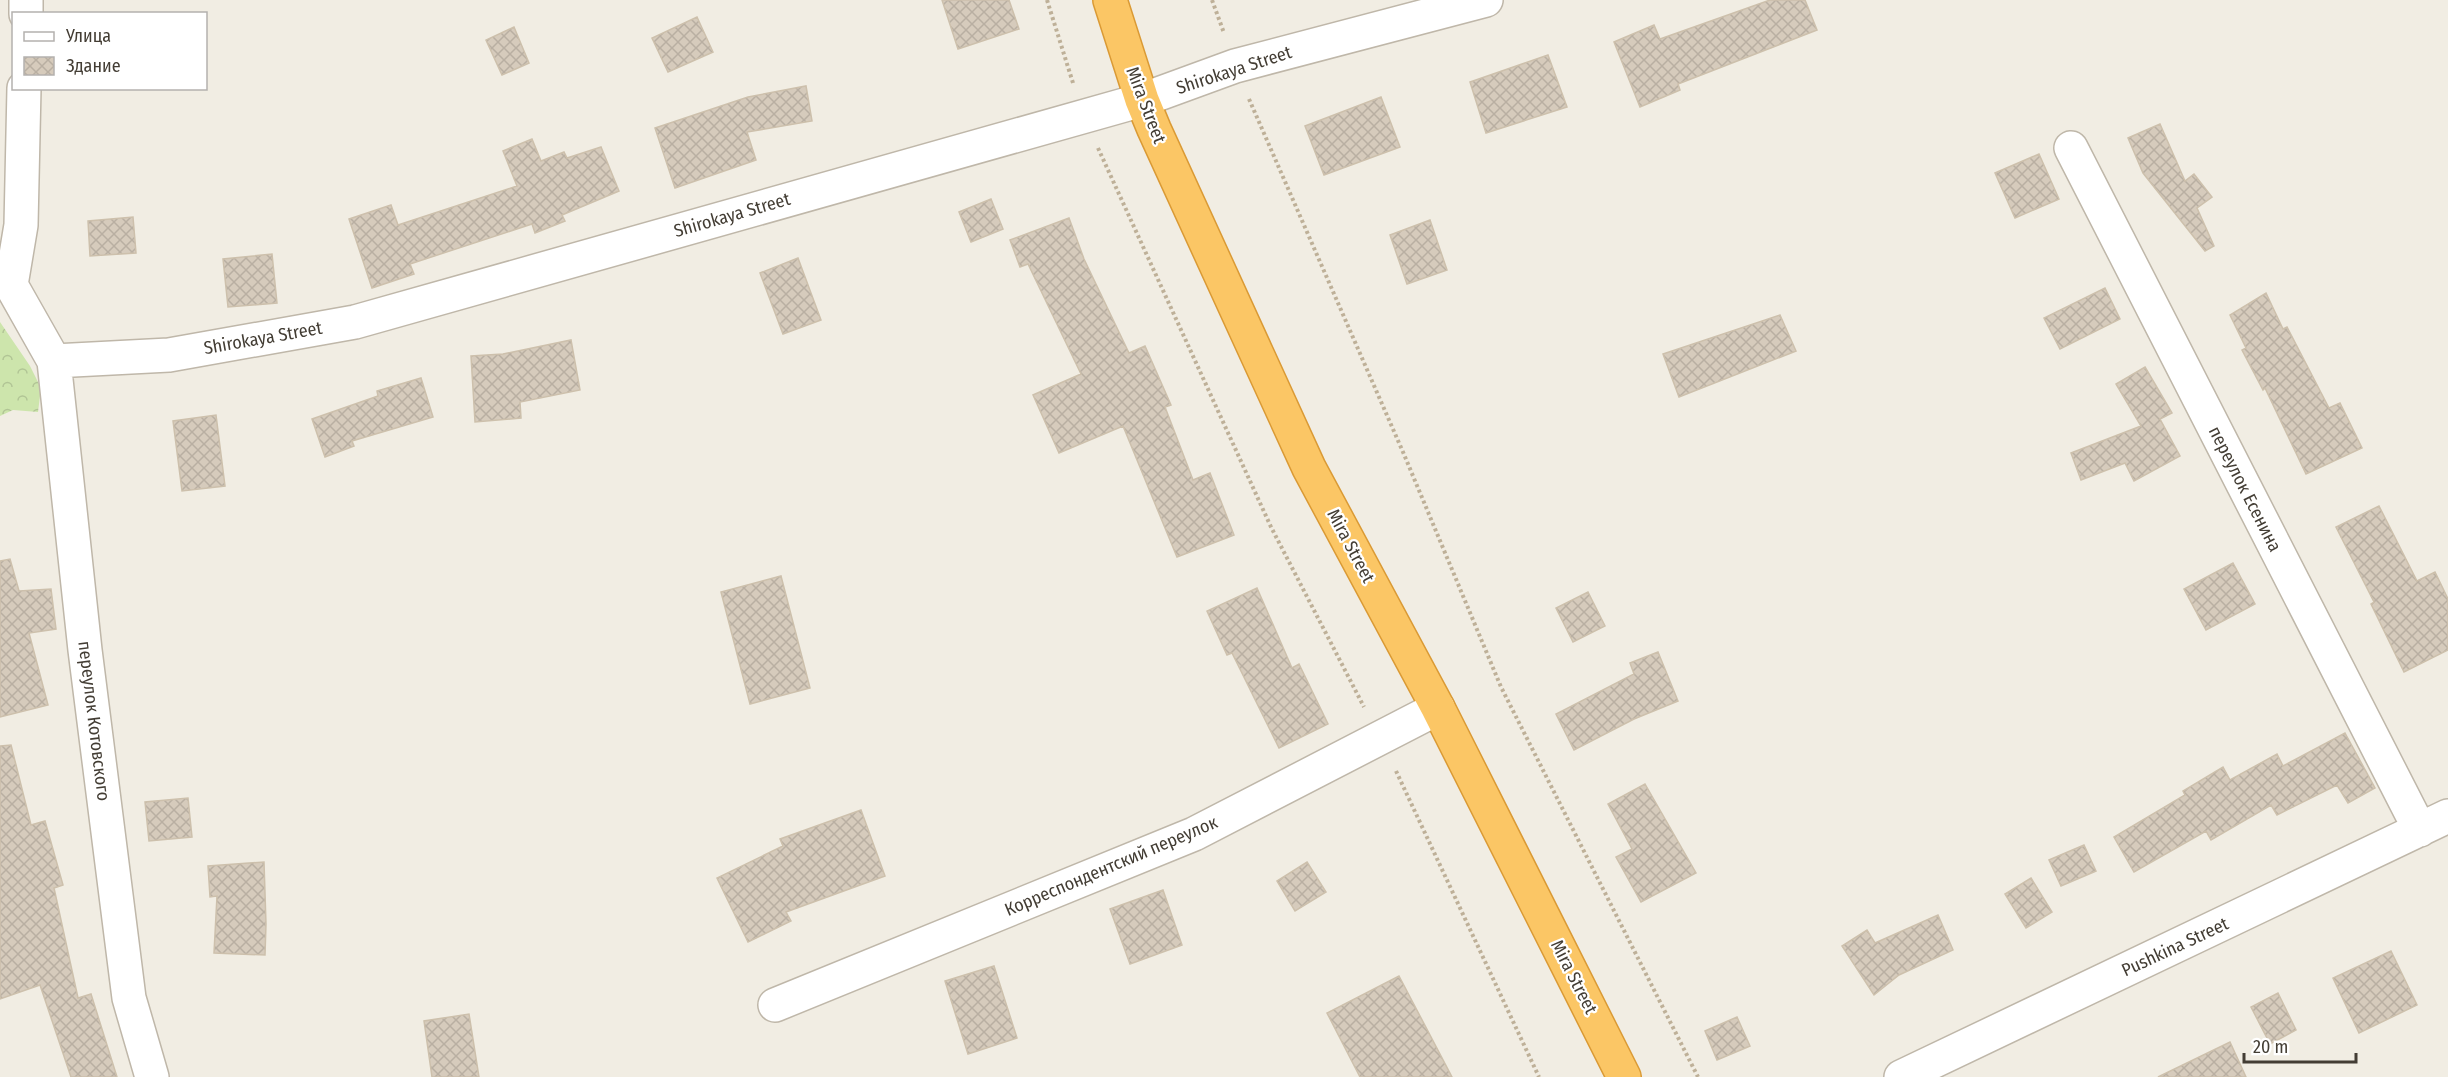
<svg xmlns="http://www.w3.org/2000/svg" width="2448" height="1077" font-family="'Fira Sans Condensed',sans-serif">
<style>
.forest{fill:url(#forest-crowns)}
.building{fill:url(#building-cross-hatch);stroke:#cdc0ac;stroke-width:1.5}
.lines{fill:none;stroke-linecap:round;stroke-linejoin:round}
.minor-casing{stroke:#bfb7a9;stroke-width:36}
.highway-casing{stroke:#da9a35;stroke-width:36}
.path{stroke:#beb098;stroke-width:4;stroke-dasharray:3 3;stroke-linecap:butt}
.minor{stroke:#fff;stroke-width:33}
.highway{stroke:#fbc665;stroke-width:33}
.labels{text-anchor:middle;dominant-baseline:central;stroke-width:4.5;stroke-linejoin:round;paint-order:stroke}
.street-label{font-size:18px;fill:#433d34;stroke:#fff}
</style>
<defs>
<pattern id="forest-crowns" width="20" height="18" patternUnits="userSpaceOnUse" patternTransform="scale(1.5)"><rect width="20" height="18" fill="#cde5ac"/><path d="M2 6a3 3 0 1 1 6 0M12 15a3 3 0 1 1 6 0" fill="none" stroke="#b1c595"/></pattern>
<pattern id="building-cross-hatch" width="8" height="8" patternUnits="userSpaceOnUse" patternTransform="scale(1.5)"><rect width="8" height="8" fill="#d6cbbc"/><path d="M0 0l8 8M0 8l8-8" fill="none" stroke="#b9afa2"/></pattern>
</defs>
<rect width="100%" height="100%" fill="#f1ede3"/>
<!-- forest -->
<path class="forest" d="M 0,322 L 30,366 L 41,388 L 38,412 L 13,410 L 0,416 Z"/>
<!-- building -->
<path class="building" d="M 942,0 L 1009,0 L 1019,29 L 958,49 Z
M 1770,0 L 1805,0 L 1817,30 L 1678,84 L 1680,90 L 1640,107 L 1614,42 L 1654,25 L 1660,39 Z
M 697,17 L 713,52 L 668,72 L 652,38 Z
M 514,27 L 529,63 L 502,75 L 486,40 Z
M 1548,55 L 1567,107 L 1486,133 L 1470,82 Z
M 806,86 L 812,121 L 747,132 L 756,160 L 675,188 L 655,128 L 748,97 Z
M 1381,97 L 1400,147 L 1324,175 L 1305,126 Z
M 2160,124 L 2185,181 L 2194,174 L 2212,197 L 2197,208 L 2214,246 L 2205,251 L 2143,173 L 2128,138 Z
M 532,139 L 541,161 L 564,152 L 567,158 L 601,147 L 619,191 L 562,215 L 565,221 L 535,233 L 532,224 L 410,264 L 414,274 L 372,288 L 349,219 L 391,205 L 398,225 L 517,186 L 503,151 Z
M 2039,154 L 2059,199 L 2015,218 L 1995,173 Z
M 991,199 L 1003,229 L 971,242 L 959,212 Z
M 133,217 L 136,253 L 90,256 L 88,221 Z
M 1069,218 L 1084,259 L 1129,353 L 1145,346 L 1171,405 L 1165,407 L 1193,480 L 1210,473 L 1234,535 L 1177,557 L 1123,426 L 1059,453 L 1033,395 L 1081,374 L 1028,264 L 1020,267 L 1010,240 Z
M 1430,220 L 1447,270 L 1407,284 L 1390,235 Z
M 272,254 L 277,303 L 228,307 L 223,259 Z
M 798,258 L 821,320 L 783,334 L 760,273 Z
M 2105,288 L 2120,319 L 2060,349 L 2044,318 Z
M 2266,293 L 2283,329 L 2287,327 L 2329,408 L 2340,403 L 2362,448 L 2306,474 L 2265,388 L 2263,390 L 2242,350 L 2246,348 L 2230,315 Z
M 1780,315 L 1796,351 L 1679,397 L 1663,354 Z
M 571,340 L 580,390 L 520,402 L 521,418 L 475,422 L 471,356 L 503,354 Z
M 2145,367 L 2172,413 L 2160,419 L 2180,456 L 2134,481 L 2125,463 L 2081,480 L 2071,453 L 2141,426 L 2116,384 Z
M 421,378 L 433,417 L 352,441 L 354,446 L 325,457 L 312,419 L 378,396 L 377,391 Z
M 216,415 L 225,486 L 182,491 L 173,421 Z
M 2379,506 L 2417,581 L 2435,572 L 2448,599 L 2448,650 L 2404,672 L 2371,604 L 2374,602 L 2336,527 Z
M 10,559 L 19,591 L 51,589 L 56,629 L 29,633 L 48,705 L 0,717 L 0,561 Z
M 2233,563 L 2255,604 L 2206,630 L 2184,589 Z
M 781,576 L 810,688 L 750,704 L 721,592 Z
M 1257,588 L 1292,668 L 1299,664 L 1328,724 L 1279,748 L 1232,653 L 1227,655 L 1207,611 Z
M 1588,592 L 1605,626 L 1573,642 L 1556,608 Z
M 1658,652 L 1678,701 L 1634,719 L 1574,750 L 1556,714 L 1634,674 L 1630,663 Z
M 2345,733 L 2375,788 L 2348,803 L 2337,785 L 2277,815 L 2271,805 L 2211,840 L 2206,831 L 2134,872 L 2114,837 L 2185,795 L 2183,791 L 2223,767 L 2230,780 L 2277,754 L 2283,766 Z
M 11,745 L 31,825 L 45,821 L 63,885 L 54,888 L 78,998 L 91,994 L 117,1077 L 71,1077 L 40,985 L 0,999 L 0,746 Z
M 1645,784 L 1696,873 L 1641,902 L 1616,857 L 1632,849 L 1608,804 Z
M 188,798 L 192,837 L 149,841 L 145,802 Z
M 861,810 L 885,876 L 786,912 L 791,921 L 748,942 L 717,878 L 783,846 L 780,839 Z
M 2084,845 L 2096,871 L 2061,886 L 2049,860 Z
M 264,862 L 266,924 L 265,955 L 214,953 L 217,896 L 210,897 L 208,866 Z
M 1307,862 L 1326,892 L 1295,911 L 1277,881 Z
M 2031,878 L 2052,912 L 2026,928 L 2005,894 Z
M 1163,890 L 1182,945 L 1130,964 L 1110,909 Z
M 1938,915 L 1953,950 L 1899,975 L 1874,995 L 1842,946 L 1867,930 L 1875,943 Z
M 2391,951 L 2417,1005 L 2359,1033 L 2333,978 Z
M 994,966 L 1017,1038 L 968,1054 L 945,981 Z
M 1399,976 L 1452,1077 L 1360,1077 L 1327,1013 Z
M 2278,993 L 2296,1030 L 2270,1044 L 2251,1007 Z
M 469,1014 L 479,1077 L 432,1077 L 424,1021 Z
M 1737,1017 L 1750,1046 L 1717,1060 L 1705,1031 Z
M 2230,1042 L 2246,1077 L 2158,1077 Z"/>
<g class="lines">
<defs>
<path id="minor" d="M 26,14 L 26,0
M 2071,148 L 2420,830
M 0,275 L 11,285 L 54,361 L 85,650 L 129,998 L 152,1077
M 11,285 L 21,225 L 24,88
M 54,361 L 169,355 L 355,322 L 1142,100 L 1235,66 L 1486,0
M 775,1005 L 1194,834 L 1438,708
M 1901,1077 L 2448,816"/>
<path id="highway" d="M 1110,0 L 1142,100 L 1154,129 L 1309,468 L 1438,708 L 1624,1077"/>
</defs>
<!-- minor casing -->
<use href="#minor" class="minor-casing"/>
<!-- highway casing -->
<use href="#highway" class="highway-casing"/>
<!-- path -->
<path class="path" d="M 1047,0 L 1073,83
M 1212,0 L 1224,33
M 1249,99 L 1403,452 L 1501,687 L 1698,1077
M 1098,148 L 1271,527 L 1364,707
M 1396,771 L 1539,1077"/>
<!-- minor -->
<use href="#minor" class="minor"/>
<!-- highway -->
<use href="#highway" class="highway"/>
</g>
<g class="labels">
<!-- street labels -->
<g class="street-label">
<text transform="translate(1234 70) rotate(-18)">Shirokaya Street</text>
<text transform="translate(1146 105) rotate(69)">Mira Street</text>
<text transform="translate(732 215) rotate(-16)">Shirokaya Street</text>
<text transform="translate(263 338) rotate(-10)">Shirokaya Street</text>
<text transform="translate(2245 489) rotate(63)">переулок Есенина</text>
<text transform="translate(1351 546) rotate(62)">Mira Street</text>
<text transform="translate(94 721) rotate(83)">переулок Котовского</text>
<text transform="translate(1111 866) rotate(-23)">Корреспондентский переулок</text>
<text transform="translate(2175 947) rotate(-25)">Pushkina Street</text>
<text transform="translate(1574 977) rotate(63)">Mira Street</text>
</g>
</g>
<!-- legend -->
<rect x="12" y="12" width="195" height="78" fill="#ffffff" stroke="#b4b1ae" stroke-width="1.5"/>
<rect x="24" y="32" width="30" height="9" fill="#ffffff" stroke="#b4b1ae" stroke-width="1.5"/>
<text x="66" y="42" font-size="18" fill="#433d34">Улица</text>
<rect x="24" y="57" width="30" height="18" fill="url(#building-cross-hatch)" stroke="#b4b1ae" stroke-width="1.5"/>
<text x="66" y="72" font-size="18" fill="#433d34">Здание</text>
<!-- scale -->
<path d="M2244 1053v9h112v-9" fill="none" stroke="#433d34" stroke-width="3"/>
<text x="2253" y="1053" font-size="18" fill="#433d34" stroke="#ffffff" stroke-width="4.5" paint-order="stroke">20 m</text>
</svg>
